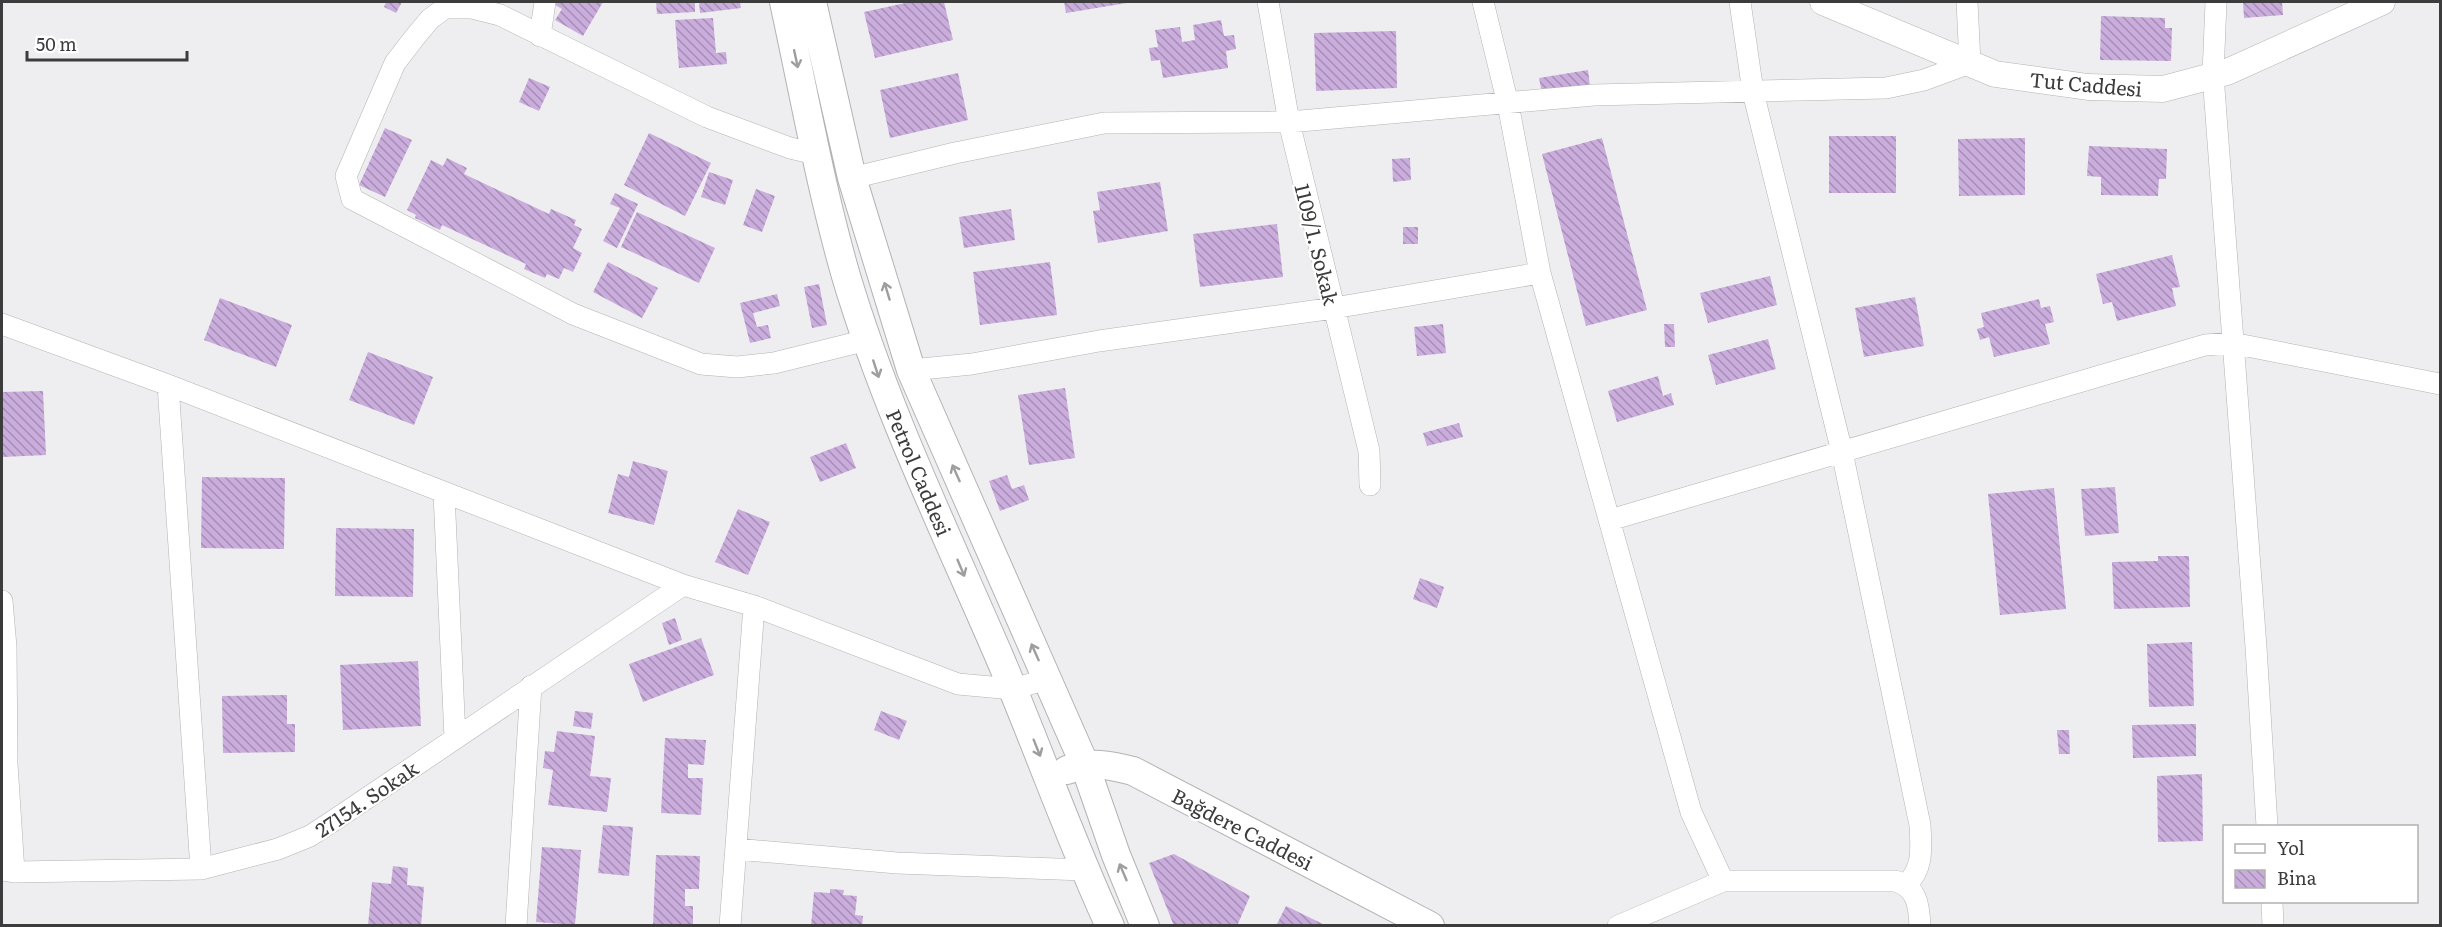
<svg xmlns="http://www.w3.org/2000/svg" width="2442" height="927" font-family="Literata,serif">
<style>
.building{fill:url(#building-back-hatch)}
.lines{fill:none;stroke-linecap:round;stroke-linejoin:round}
.minor-casing{stroke:#b3b3b5;stroke-width:22}
.tertiary-casing{stroke:#b3b3b5;stroke-width:27}
.secondary-casing{stroke:#b3b3b5;stroke-width:30}
.minor{stroke:#fff;stroke-width:21}
.tertiary{stroke:#fff;stroke-width:26}
.secondary{stroke:#fff;stroke-width:28}
.oneway{stroke:#9e9e9e}
.labels{text-anchor:middle;dominant-baseline:central;stroke-width:4.5;stroke-linejoin:round;paint-order:stroke}
.street-label{font-size:20px;fill:#3c3c3c;stroke:#fff}
</style>
<defs>
<pattern id="building-back-hatch" width="6" height="6" patternUnits="userSpaceOnUse" patternTransform="scale(1.5)"><rect width="6" height="6" fill="#caaddd"/><path d="M-1 5l2 2M0 0l6 6M5-1l2 2" fill="none" stroke="#a58eb4"/></pattern>
</defs>
<rect width="100%" height="100%" fill="#eeeef0"/>
<!-- building -->
<path class="building" d="M 386,2 L 402,2 L 396,13 L 384,7 Z
M 553,2 L 603,2 L 583,36 L 555,20 L 562,9 L 552,3 Z
M 656,2 L 695,2 L 695,12 L 657,14 Z
M 699,2 L 740,2 L 741,8 L 700,13 Z
M 910,2 L 944,2 L 953,40 L 875,58 L 864,12 Z
M 1064,2 L 1127,2 L 1127,3 L 1066,13 Z
M 2243,2 L 2282,2 L 2283,15 L 2244,18 Z
M 2101,16 L 2165,18 L 2165,28 L 2172,28 L 2171,61 L 2100,60 Z
M 713,18 L 716,53 L 726,52 L 727,64 L 679,68 L 675,20 Z
M 1221,20 L 1224,36 L 1234,35 L 1236,49 L 1226,51 L 1228,68 L 1163,78 L 1160,60 L 1151,61 L 1149,48 L 1158,47 L 1155,30 L 1180,27 L 1182,42 L 1195,40 L 1193,25 Z
M 1396,31 L 1397,88 L 1316,91 L 1314,33 Z
M 1588,70 L 1590,86 L 1542,93 L 1539,78 Z
M 958,73 L 968,120 L 890,138 L 880,90 Z
M 529,78 L 550,87 L 539,111 L 519,102 Z
M 385,128 L 412,140 L 385,197 L 359,185 Z
M 649,133 L 711,163 L 685,216 L 624,185 Z
M 1829,136 L 1896,136 L 1896,193 L 1829,193 Z
M 1602,138 L 1647,310 L 1586,326 L 1542,154 Z
M 2025,138 L 2025,195 L 1959,196 L 1958,139 Z
M 2089,146 L 2167,149 L 2166,179 L 2159,179 L 2158,196 L 2101,195 L 2101,177 L 2087,176 Z
M 447,158 L 467,168 L 464,174 L 549,214 L 551,209 L 576,220 L 574,225 L 582,229 L 573,248 L 582,253 L 573,272 L 564,268 L 559,279 L 547,274 L 545,278 L 524,269 L 526,264 L 442,225 L 440,230 L 415,218 L 416,215 L 407,210 L 431,160 L 443,166 Z
M 1410,158 L 1411,180 L 1393,182 L 1392,159 Z
M 709,172 L 733,180 L 725,205 L 701,197 Z
M 1160,182 L 1168,231 L 1098,243 L 1093,211 L 1100,210 L 1097,192 Z
M 756,189 L 775,196 L 762,232 L 743,225 Z
M 615,193 L 638,204 L 617,248 L 603,241 L 620,208 L 610,204 Z
M 1011,209 L 1015,240 L 964,248 L 959,217 Z
M 637,212 L 715,248 L 699,283 L 621,247 Z
M 1277,224 L 1283,277 L 1200,287 L 1193,234 Z
M 1403,227 L 1418,227 L 1418,244 L 1403,244 Z
M 2172,255 L 2180,287 L 2172,288 L 2176,306 L 2117,321 L 2112,302 L 2103,304 L 2096,274 Z
M 608,262 L 658,288 L 642,318 L 593,292 Z
M 1050,262 L 1057,315 L 980,325 L 973,272 Z
M 1770,276 L 1777,305 L 1708,323 L 1700,293 Z
M 819,284 L 827,325 L 812,328 L 804,287 Z
M 777,294 L 780,306 L 753,313 L 757,327 L 768,325 L 771,338 L 750,343 L 740,303 Z
M 1915,297 L 1924,346 L 1864,357 L 1855,308 Z
M 220,298 L 292,325 L 276,367 L 204,340 Z
M 2039,299 L 2041,308 L 2050,306 L 2054,322 L 2045,324 L 2050,344 L 1994,357 L 1989,337 L 1980,340 L 1977,329 L 1984,327 L 1981,313 Z
M 1443,324 L 1446,353 L 1417,356 L 1414,327 Z
M 1664,324 L 1674,324 L 1675,347 L 1665,347 Z
M 1768,339 L 1776,369 L 1716,385 L 1708,355 Z
M 368,352 L 433,377 L 414,425 L 349,400 Z
M 1658,376 L 1663,396 L 1671,393 L 1674,405 L 1617,422 L 1608,391 Z
M 1065,388 L 1075,458 L 1029,465 L 1018,395 Z
M 43,391 L 46,455 L 3,457 L 2,392 Z
M 1459,423 L 1463,437 L 1427,446 L 1423,433 Z
M 846,443 L 856,468 L 820,482 L 810,457 Z
M 633,461 L 668,471 L 654,525 L 608,513 L 618,474 L 629,477 Z
M 1007,475 L 1012,489 L 1024,485 L 1029,500 L 1000,511 L 989,481 Z
M 202,477 L 285,478 L 284,549 L 201,548 Z
M 2115,487 L 2119,533 L 2085,536 L 2081,489 Z
M 2054,488 L 2066,609 L 2000,615 L 1988,494 Z
M 738,509 L 770,522 L 748,575 L 715,562 Z
M 336,528 L 414,529 L 413,597 L 335,596 Z
M 2158,556 L 2189,556 L 2190,607 L 2114,609 L 2112,562 L 2158,561 Z
M 1420,578 L 1444,587 L 1437,608 L 1413,599 Z
M 675,618 L 682,640 L 669,645 L 662,623 Z
M 701,638 L 714,675 L 643,702 L 629,664 Z
M 2192,642 L 2194,706 L 2149,707 L 2147,644 Z
M 418,661 L 421,726 L 343,730 L 340,665 Z
M 287,695 L 287,724 L 295,724 L 295,752 L 223,753 L 222,696 Z
M 575,711 L 593,713 L 591,729 L 573,726 Z
M 881,711 L 907,721 L 899,740 L 874,730 Z
M 2196,724 L 2196,756 L 2133,758 L 2132,725 Z
M 2057,730 L 2069,730 L 2070,754 L 2059,754 Z
M 557,731 L 595,736 L 590,776 L 611,778 L 607,812 L 548,805 L 553,770 L 543,768 L 545,751 L 554,752 Z
M 665,738 L 706,740 L 704,765 L 688,764 L 688,778 L 703,778 L 701,815 L 661,813 Z
M 2202,774 L 2203,841 L 2158,842 L 2157,776 Z
M 603,825 L 633,827 L 629,876 L 598,873 Z
M 542,847 L 581,850 L 575,925 L 536,922 Z
M 1174,854 L 1250,896 L 1237,926 L 1174,926 L 1149,863 Z
M 656,855 L 700,856 L 699,889 L 685,889 L 685,906 L 693,906 L 693,926 L 653,926 Z
M 393,866 L 408,868 L 407,885 L 424,887 L 421,926 L 368,926 L 372,882 L 391,884 Z
M 830,889 L 844,890 L 843,895 L 857,896 L 855,915 L 863,916 L 862,926 L 811,926 L 814,892 L 830,893 Z
M 1286,906 L 1327,926 L 1276,926 Z"/>
<g class="lines">
<defs>
<path id="minor" d="M 1268,2 L 1289,122 L 1369,451 L 1370,485
M 1483,2 L 1508,104 L 1540,273 L 1691,812 L 1723,881
M 1740,2 L 1753,92 L 1842,452 L 1920,825 C 1921,848 1924,868 1906,885
M 2216,2 L 2213,75 L 2256,647 L 2267,826
M 540,36 L 545,2
M 816,154 L 790,148 L 707,117 L 500,15 L 472,8 L 445,8 L 430,19 L 415,37 L 395,63 L 346,176 L 352,199 L 573,314 L 701,364 L 737,367 L 774,363 L 867,340
M 852,178 L 955,153 L 1104,123 L 1289,122 L 1594,95 L 1886,88 L 1924,80 L 1970,63 L 1967,2
M 2,324 L 168,385 L 683,585 L 754,606 L 958,684 L 1013,689 L 1047,679
M 911,370 L 972,364 L 1099,341 L 1334,308 L 1540,273
M 168,385 L 201,869
M 444,493 L 455,738
M 1610,520 L 2205,345 L 2232,343 L 2440,384
M 2,601 L 6,647 L 7,764 L 14,872
M 736,849 L 897,863 L 1084,870
M 2,870 L 14,872 L 201,869 L 278,849 L 310,836 L 333,821 L 683,585
M 2272,902 L 2273,926
M 516,926 L 531,686
M 730,926 L 754,606
M 1618,926 L 1723,881 L 1895,881 C 1917,887 1919,905 1920,926"/>
<path id="tertiary" d="M 1823,2 L 1995,74 L 2088,87 L 2163,89 L 2227,72 L 2382,2"/>
<path id="secondary" d="M 784,2 C 804,93 820,186 846,276 C 885,407 945,531 999,656 C 1037,745 1069,837 1110,926
M 812,2 L 852,178 L 911,370 L 1084,763 L 1116,855 L 1145,926
M 1067,770 C 1091,761 1110,765 1133,771 L 1430,926"/>
</defs>
<!-- minor casing -->
<use href="#minor" class="minor-casing"/>
<!-- tertiary casing -->
<use href="#tertiary" class="tertiary-casing"/>
<!-- secondary casing -->
<use href="#secondary" class="secondary-casing"/>
<!-- minor -->
<use href="#minor" class="minor"/>
<!-- tertiary -->
<use href="#tertiary" class="tertiary"/>
<!-- secondary -->
<use href="#secondary" class="secondary"/>
</g>
<!-- one-way arrows -->
<defs><path id="oneway-shaft" d="M-6 0H5M1.5-3L5.5 0L1.5 3" fill="none" stroke-width="1.6" stroke-linecap="round" stroke-linejoin="round" transform="scale(1.5)"/></defs>
<g class="oneway">
<use href="#oneway-shaft" transform="translate(796 59) rotate(78)"/>
<use href="#oneway-shaft" transform="translate(887 291) rotate(-107)"/>
<use href="#oneway-shaft" transform="translate(876 369) rotate(72)"/>
<use href="#oneway-shaft" transform="translate(956 473) rotate(-114)"/>
<use href="#oneway-shaft" transform="translate(961 568) rotate(67)"/>
<use href="#oneway-shaft" transform="translate(1035 652) rotate(-114)"/>
<use href="#oneway-shaft" transform="translate(1037 748) rotate(68)"/>
<use href="#oneway-shaft" transform="translate(1123 872) rotate(-113)"/>
</g>
<g class="labels">
<!-- street labels -->
<g class="street-label">
<text transform="translate(2086 83) rotate(5)">Tut Caddesi</text>
<text transform="translate(1318 244) rotate(76)">1109/1. Sokak</text>
<text transform="translate(920 472) rotate(67)">Petrol Caddesi</text>
<text transform="translate(366 798) rotate(-34)">27154. Sokak</text>
<text transform="translate(1243 828) rotate(27)">Bağdere Caddesi</text>
</g>
</g>
<!-- border -->
<rect width="2442" height="927" fill="none" stroke="#3c3c3c" stroke-width="6"/>
<!-- legend -->
<rect x="2223" y="825" width="195" height="78" fill="#ffffff" stroke="#b1b1b1" stroke-width="1.5"/>
<rect x="2235" y="844" width="30" height="9" fill="#ffffff" stroke="#b1b1b1" stroke-width="1.5"/>
<text x="2277" y="855" font-size="18" fill="#3c3c3c">Yol</text>
<rect x="2235" y="870" width="30" height="18" fill="url(#building-back-hatch)" stroke="#b1b1b1" stroke-width="1.5"/>
<text x="2277" y="885" font-size="18" fill="#3c3c3c">Bina</text>
<!-- scale -->
<path d="M27 51v9h160v-9" fill="none" stroke="#3c3c3c" stroke-width="3"/>
<text x="36" y="51" font-size="18" fill="#3c3c3c" stroke="#ffffff" stroke-width="4.5" paint-order="stroke">50 m</text>
</svg>
